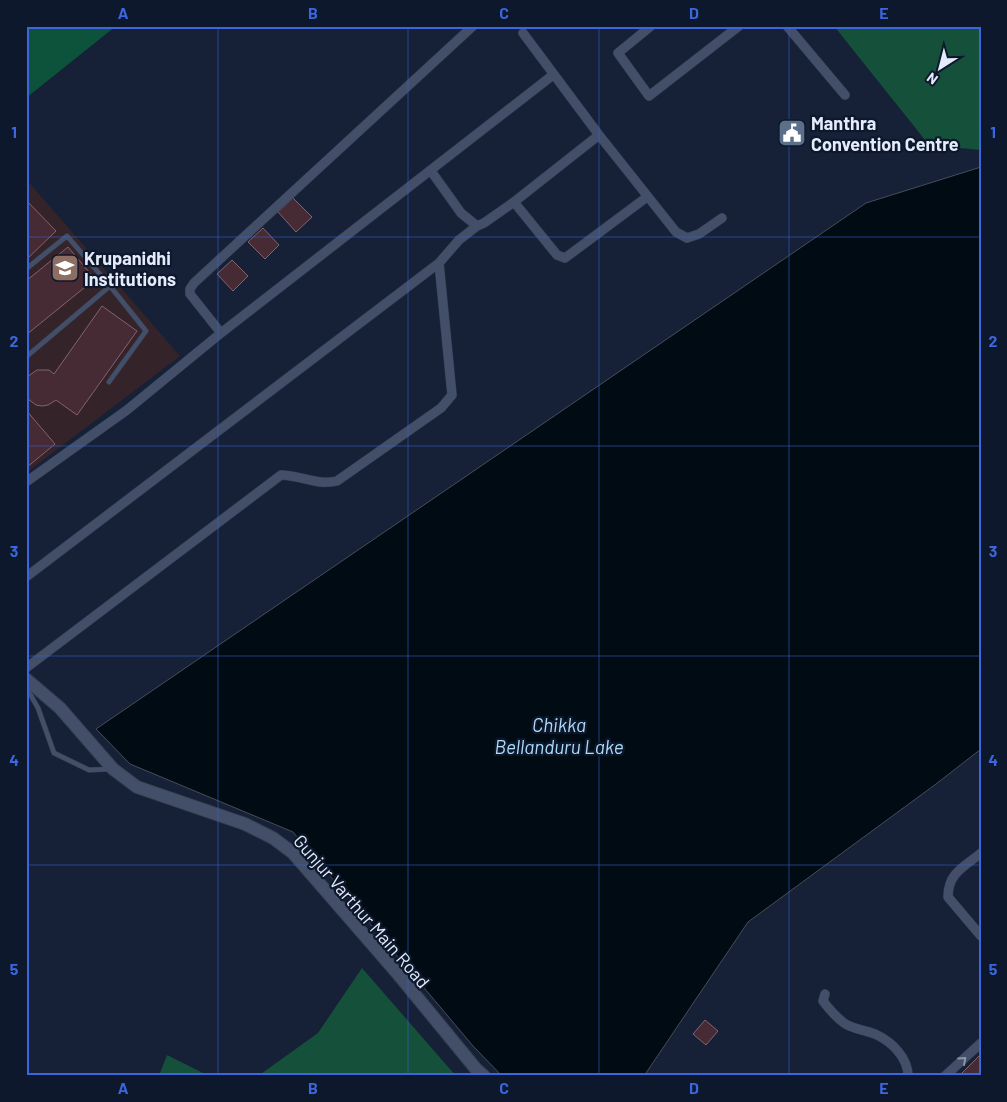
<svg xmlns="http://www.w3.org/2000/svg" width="1007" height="1102" font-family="Barlow,sans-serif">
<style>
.education{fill:#35232a}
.green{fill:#15503a}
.forest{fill:#0d523b}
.water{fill:#010b13;stroke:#454e59}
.building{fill:#462a34;stroke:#83636e}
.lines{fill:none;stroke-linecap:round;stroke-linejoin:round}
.service-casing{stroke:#343c4e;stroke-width:5.5}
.minor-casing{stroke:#343c4e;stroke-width:10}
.secondary-casing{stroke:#343c4e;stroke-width:14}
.service{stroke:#434f68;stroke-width:4.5}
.minor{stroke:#434f68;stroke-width:9}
.secondary{stroke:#434f68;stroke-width:12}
.oneway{stroke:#8b96aa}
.grid{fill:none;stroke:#3b66dd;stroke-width:1;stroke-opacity:0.55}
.labels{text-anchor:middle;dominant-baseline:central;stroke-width:4.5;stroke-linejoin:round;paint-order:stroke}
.poi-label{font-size:18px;font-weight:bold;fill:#e4ecfb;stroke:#0d182c;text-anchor:start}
.street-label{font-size:18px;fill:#e4ecfb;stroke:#0d182c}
.water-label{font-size:19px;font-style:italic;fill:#aedcfa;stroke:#0d182c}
.neatline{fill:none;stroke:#3b66dd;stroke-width:2}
.grid-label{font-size:16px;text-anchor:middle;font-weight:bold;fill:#3b66dd}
</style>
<rect width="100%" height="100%" fill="#162137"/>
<!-- education -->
<path class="education" d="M 26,179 L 180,356 L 26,473 Z"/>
<!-- green -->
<path class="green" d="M 834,26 L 981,26 L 981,150 L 929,145 Z
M 362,968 L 456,1076 L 258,1076 L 318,1033 Z
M 167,1055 L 209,1076 L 159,1076 Z"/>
<!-- forest -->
<path class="forest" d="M 26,26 L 116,26 L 26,98 Z"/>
<!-- water -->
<path class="water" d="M 981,167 L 981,749 L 936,784 L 748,922 L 644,1076 L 502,1076 L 473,1046 L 293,832 L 130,764 L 96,729 L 866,203 Z"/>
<!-- building -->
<path class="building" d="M 293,198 L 312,217 L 296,232 L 278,212 Z
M 26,200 L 56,231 L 26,260 Z
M 263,228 L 279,245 L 265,259 L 248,242 Z
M 68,247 L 95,279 L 26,335 L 26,281 Z
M 232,260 L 248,276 L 233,291 L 217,274 Z
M 102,306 L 137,331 L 77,415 L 56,400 L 48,405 L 42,406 L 36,405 L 28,399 L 26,396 L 27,377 L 37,370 L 49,370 L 54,374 Z
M 26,410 L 55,444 L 26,468 Z
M 705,1020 L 718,1031 L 706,1045 L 693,1034 Z
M 981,1054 L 981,1076 L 959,1076 Z"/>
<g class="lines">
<defs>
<path id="service" d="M 26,269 L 67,236 L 110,286 L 26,357
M 109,382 L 146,331 L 110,286
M 26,687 L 38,708 L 54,753 L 89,770 L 110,769"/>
<path id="minor" d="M 651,26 L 618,53 L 649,96 L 739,26
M 787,26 L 845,95
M 523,33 L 599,135 L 676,232 L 687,238 L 699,234 L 722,218
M 431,171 L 461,213 L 477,226
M 514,202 L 557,255 L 565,258 L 647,197
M 221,333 L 190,294 L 190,289 L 194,283 L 473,26
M 26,482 L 127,410 L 221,333 L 553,75
M 26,577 L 439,263 L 459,240 L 477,226 L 484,223 L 514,202 L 599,135
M 26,668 L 281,475 C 300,475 318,486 337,481 L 441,408 L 452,395 L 439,263
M 981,853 C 964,867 948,873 948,897 L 981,936
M 825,994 L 823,1001 C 829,1009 836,1017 844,1023 C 854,1030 867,1030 877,1035 C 892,1042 908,1058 908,1076
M 945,1076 L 981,1043"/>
<path id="secondary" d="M 26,679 L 60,708 L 113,769 L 137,787 L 245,824 L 273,838 L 293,853 L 398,974 L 476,1069 L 484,1076"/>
</defs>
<!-- service casing -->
<use href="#service" class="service-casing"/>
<!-- minor casing -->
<use href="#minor" class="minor-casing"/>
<!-- secondary casing -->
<use href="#secondary" class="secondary-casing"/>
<!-- service -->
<use href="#service" class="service"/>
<!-- minor -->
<use href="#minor" class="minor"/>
<!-- secondary -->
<use href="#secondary" class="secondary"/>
</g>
<!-- one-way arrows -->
<defs><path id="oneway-chevron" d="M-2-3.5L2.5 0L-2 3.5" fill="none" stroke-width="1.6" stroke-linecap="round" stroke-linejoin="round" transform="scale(1.25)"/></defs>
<use class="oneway" href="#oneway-chevron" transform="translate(963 1060) rotate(-42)"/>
<!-- grid -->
<path class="grid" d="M 218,26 L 218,1076M 408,26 L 408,1076M 599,26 L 599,1076M 789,26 L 789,1076M 26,237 L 981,237M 26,446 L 981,446M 26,656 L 981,656M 26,865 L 981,865"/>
<!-- icons -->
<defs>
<symbol id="civic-square" viewBox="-11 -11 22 22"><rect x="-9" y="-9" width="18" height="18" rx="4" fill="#5c6f8a" stroke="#0d182c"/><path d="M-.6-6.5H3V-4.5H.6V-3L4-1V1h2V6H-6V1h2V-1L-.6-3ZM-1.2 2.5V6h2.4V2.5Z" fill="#fff"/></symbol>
<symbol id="university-square" viewBox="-11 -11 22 22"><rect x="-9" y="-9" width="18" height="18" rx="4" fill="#8d6e63" stroke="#0d182c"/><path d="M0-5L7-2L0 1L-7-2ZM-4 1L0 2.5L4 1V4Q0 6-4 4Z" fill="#fff"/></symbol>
</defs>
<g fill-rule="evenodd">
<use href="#civic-square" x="776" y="117" width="32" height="32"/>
<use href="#university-square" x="49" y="252" width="32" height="32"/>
</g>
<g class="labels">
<!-- poi labels -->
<g class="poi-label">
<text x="811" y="123">Manthra<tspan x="811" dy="21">Convention Centre</tspan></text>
<text x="84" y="258">Krupanidhi<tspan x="84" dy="21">Institutions</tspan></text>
</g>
<!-- street labels -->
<g class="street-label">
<text transform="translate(362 911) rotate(49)">Gunjur Varthur Main Road</text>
</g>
<!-- water labels -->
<g class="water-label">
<text x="559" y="724">Chikka<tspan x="559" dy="22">Bellanduru Lake</tspan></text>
</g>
</g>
<!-- border -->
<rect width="1007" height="1102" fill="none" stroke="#0d182c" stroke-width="55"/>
<!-- north arrow -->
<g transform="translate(940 68) rotate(216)" stroke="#0d182c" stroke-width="4" paint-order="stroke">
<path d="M0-4L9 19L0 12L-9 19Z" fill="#e4ecfb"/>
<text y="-8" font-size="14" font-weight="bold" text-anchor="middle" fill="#e4ecfb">N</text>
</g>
<rect x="28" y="28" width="952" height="1046" class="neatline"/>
<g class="grid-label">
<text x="123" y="19">A</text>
<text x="313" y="19">B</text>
<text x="504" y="19">C</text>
<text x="694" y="19">D</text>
<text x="884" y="19">E</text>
<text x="14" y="138">1</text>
<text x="993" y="138">1</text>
<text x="14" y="347">2</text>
<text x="993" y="347">2</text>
<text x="14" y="557">3</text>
<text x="993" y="557">3</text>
<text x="14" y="766">4</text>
<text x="993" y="766">4</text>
<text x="14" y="975">5</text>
<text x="993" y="975">5</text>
<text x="123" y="1094">A</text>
<text x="313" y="1094">B</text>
<text x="504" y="1094">C</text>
<text x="694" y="1094">D</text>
<text x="884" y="1094">E</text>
</g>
</svg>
